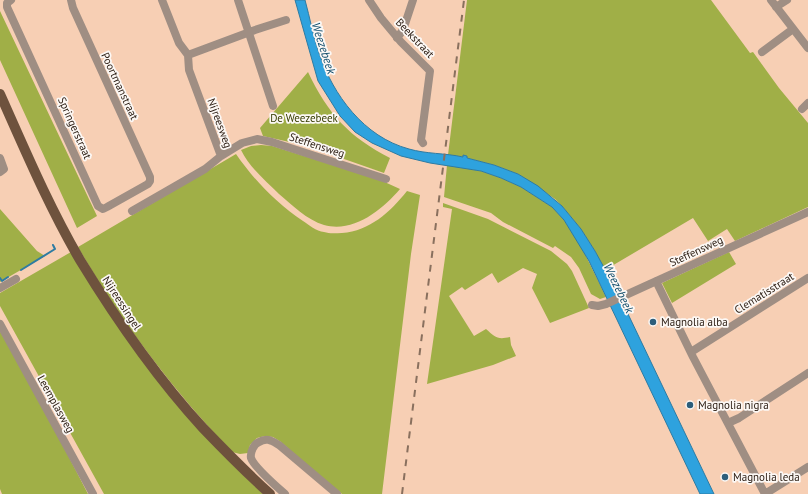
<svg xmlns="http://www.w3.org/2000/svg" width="808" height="494" font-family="'PT Sans',sans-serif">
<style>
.green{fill:#a0af47}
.water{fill:#2ea2de;stroke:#2e7ba2}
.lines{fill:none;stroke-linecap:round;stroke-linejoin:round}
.stream{stroke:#2e7ba2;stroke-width:2}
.street{stroke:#9f8e83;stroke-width:8}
.primary{stroke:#6e523d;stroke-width:10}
.rail{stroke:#89705e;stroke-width:2;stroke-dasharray:7 7;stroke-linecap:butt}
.poi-dot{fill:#2c5e7b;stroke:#fcf8f5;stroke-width:1.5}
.labels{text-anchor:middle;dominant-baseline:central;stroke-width:3.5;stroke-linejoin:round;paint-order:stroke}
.street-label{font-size:11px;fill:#2e2016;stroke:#fcf8f5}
.park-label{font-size:11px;fill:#363d00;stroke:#fcf8f5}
.poi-label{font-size:11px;fill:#2e2016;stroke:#fcf8f5;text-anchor:start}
.water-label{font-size:12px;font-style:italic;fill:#0e4b6a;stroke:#fcf8f5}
</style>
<rect width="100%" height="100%" fill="#f7cfb4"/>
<!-- green -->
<path class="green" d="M 467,0 L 711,0 L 750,53 L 753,52 L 779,88 L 808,123 L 808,207 L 735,241 L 727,229 L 708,241 L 693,218 L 605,270 L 595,251 L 581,229 L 562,206 L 555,199 L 518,174 L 494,165 L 467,158 L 467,156 L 463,155 L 463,157 L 448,155 Z
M 0,11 L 97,216 L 77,228 L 0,60 Z
M 308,72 C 328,114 349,137 390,158 L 384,173 L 307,146 L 263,136 L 260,128 Z
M 261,145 L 272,146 L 378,179 L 400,189 C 382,210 354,233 324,225 C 307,220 292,205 279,194 C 266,181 249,167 241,150 L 251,146 Z
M 236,154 C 254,180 276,203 303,221 C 309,225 316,231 324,232 C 330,234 336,233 342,233 C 370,231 390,212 407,191 L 420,195 L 411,254 L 382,494 L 342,494 L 317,474 L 281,442 L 273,437 L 265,436 L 257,438 L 250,445 L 248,453 L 240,454 L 232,452 C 173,390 121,322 78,247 Z
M 447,165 L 481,171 L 501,178 L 521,187 L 552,207 L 564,220 L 582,248 L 606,297 L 600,299 L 591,294 L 579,268 L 571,257 L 555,246 L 553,248 L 503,222 L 491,213 L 444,197 Z
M 443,203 L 488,219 L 551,251 L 567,264 L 572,271 L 589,308 L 550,323 L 532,288 L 537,274 L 523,268 L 498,283 L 492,273 L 465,290 L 462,287 L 449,296 L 474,336 L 486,329 C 495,337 497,340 510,337 L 511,345 L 516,356 L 493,365 L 427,384 L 452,209 L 443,207 Z
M 0,209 L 37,251 L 45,256 L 0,282 Z
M 71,252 L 229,461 L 263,494 L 104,494 L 0,306 L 0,293 Z
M 729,252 L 736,264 L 672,303 L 662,283 Z
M 0,331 L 42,405 L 88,494 L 2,494 L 0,489 Z"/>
<!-- water -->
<path class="water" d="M 295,0 L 305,0 C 310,18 313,36 319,53 C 333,95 364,137 409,149 C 426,154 445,153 463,157 L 463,155 L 467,156 L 467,158 L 494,165 L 518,174 L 538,186 L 562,206 L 581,229 L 595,251 L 618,293 L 714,494 L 700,494 L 589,261 L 564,220 L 552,207 L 521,187 L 501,178 L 481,171 L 430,163 L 401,156 L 372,143 L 355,132 L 340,116 L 318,81 Z"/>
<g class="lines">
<!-- stream -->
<path class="stream" d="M 21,270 L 55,249 L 53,245
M 0,278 L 2,281 L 8,277"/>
<!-- street -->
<path class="street" d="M 11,0 L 7,3 L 7,7 L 98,206 L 103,209 L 107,207 L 148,184 L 150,181 L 150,177 L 73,8 L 71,0
M 162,0 L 179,43 L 188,55 L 189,70 L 221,156
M 238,0 L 273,106
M 369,0 L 381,18 L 401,42 L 430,71 L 421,140 L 423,143
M 771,0 L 808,48
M 776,7 L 787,0
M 397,38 L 403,30 L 413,0
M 762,52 L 793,29
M 188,55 L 255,30 L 286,20
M 802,109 L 808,103
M 0,158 L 4,169 L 0,172
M 132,211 L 205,169 L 221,156 L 242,143 L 257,139 L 272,142 L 386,179
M 656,281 L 693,357 L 765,494
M 0,288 L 16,279
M 592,305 L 598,306 L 606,304 L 808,212
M 0,324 L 93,494
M 691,352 L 808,278
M 728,423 L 739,418 L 808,373
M 285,494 C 277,487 254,467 251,458 C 250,452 254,444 259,442 C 267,437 272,441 279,445 L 337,494
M 765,494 L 808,467"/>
<!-- primary -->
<path class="primary" d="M 0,94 C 25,150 49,207 80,260 C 116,319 156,377 203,428 C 225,451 247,473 270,494"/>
<!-- rail -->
<path class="rail" d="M 402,494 L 464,0"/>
</g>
<!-- markers -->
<g class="poi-dot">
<circle cx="653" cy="322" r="4"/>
<circle cx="690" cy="405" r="4"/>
<circle cx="725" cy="477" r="4"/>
</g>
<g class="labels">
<!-- street labels -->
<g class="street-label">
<text transform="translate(415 38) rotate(46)">Beekstraat</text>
<text transform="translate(120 86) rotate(65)">Poortmanstraat</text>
<text transform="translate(220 123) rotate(70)">Nijreesweg</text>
<text transform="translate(75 128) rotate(66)">Springerstraat</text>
<text transform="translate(317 145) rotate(18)">Steffensweg</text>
<text transform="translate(696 251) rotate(-25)">Steffensweg</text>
<text transform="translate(764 293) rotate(-32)">Clematisstraat</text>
<text transform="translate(122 303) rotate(57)">Nijreessingel</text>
<text transform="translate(56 404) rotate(61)">Leemplasweg</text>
</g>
<!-- park labels -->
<g class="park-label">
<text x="304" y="118">De Weezebeek</text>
</g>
<!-- poi labels -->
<g class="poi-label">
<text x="661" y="322">Magnolia alba</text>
<text x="698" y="405">Magnolia nigra</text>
<text x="733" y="477">Magnolia leda</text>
</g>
<!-- water labels -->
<g class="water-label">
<text transform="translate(324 48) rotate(72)">Weezebeek</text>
<text transform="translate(619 288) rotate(64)">Weezebeek</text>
</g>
</g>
</svg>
